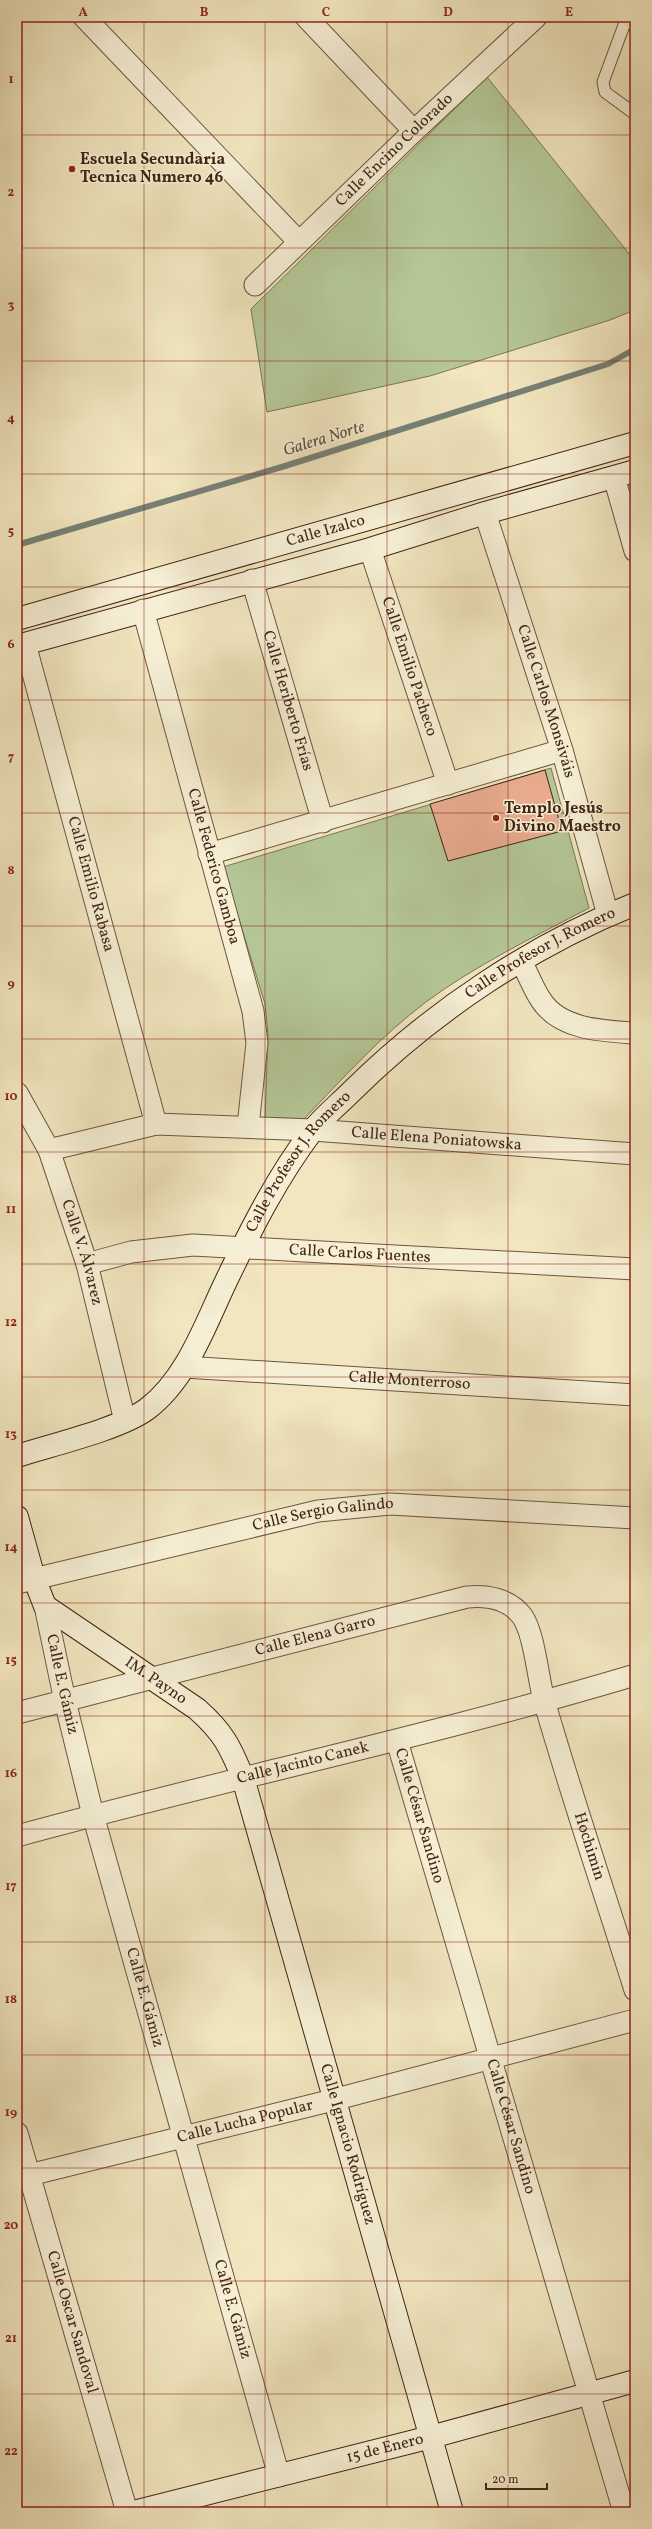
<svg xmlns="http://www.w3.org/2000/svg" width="652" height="2529" font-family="Vollkorn,serif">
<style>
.green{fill:#b4c696;stroke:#7a7656}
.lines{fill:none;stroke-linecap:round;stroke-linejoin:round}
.stream{stroke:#778176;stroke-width:6}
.building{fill:#e8ab8e;stroke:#412515}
.lane-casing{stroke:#6d5540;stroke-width:13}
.street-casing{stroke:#6d5540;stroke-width:23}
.secondary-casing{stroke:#412515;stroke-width:24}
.primary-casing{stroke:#412515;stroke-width:24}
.lane{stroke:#f6efd5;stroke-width:11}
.street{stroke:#f6efd5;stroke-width:21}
.secondary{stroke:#f6efd5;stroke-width:22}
.primary{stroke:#f1e6bf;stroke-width:22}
.grid{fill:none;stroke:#8f2418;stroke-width:1;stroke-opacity:0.55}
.poi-dot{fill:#8f2418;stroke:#f6efd5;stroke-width:1.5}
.labels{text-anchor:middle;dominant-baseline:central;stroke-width:3;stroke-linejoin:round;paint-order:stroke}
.street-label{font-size:16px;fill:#412515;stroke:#f6efd5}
.poi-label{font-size:16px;font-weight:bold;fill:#412515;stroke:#f6efd5;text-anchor:start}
.water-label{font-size:17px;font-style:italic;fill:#5c5346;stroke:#f6efd5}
.neatline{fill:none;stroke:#8f2418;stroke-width:1.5}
.grid-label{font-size:13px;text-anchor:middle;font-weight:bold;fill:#8f2418}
</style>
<rect width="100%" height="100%" fill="#f1e6bf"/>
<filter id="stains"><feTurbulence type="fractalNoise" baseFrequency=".005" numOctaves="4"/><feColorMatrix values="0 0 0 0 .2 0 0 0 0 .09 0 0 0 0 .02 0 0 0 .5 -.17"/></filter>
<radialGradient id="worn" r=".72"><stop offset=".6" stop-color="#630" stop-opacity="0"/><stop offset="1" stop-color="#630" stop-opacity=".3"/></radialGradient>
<!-- green -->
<path class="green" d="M 487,77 L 635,261 L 635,310 L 610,320 L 430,376 L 267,412 L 251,309 Z
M 551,768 L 589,908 C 534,937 476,965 426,1002 C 381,1036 343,1078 304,1119 L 265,1118 L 268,1034 L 265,1004 L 223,867 Z"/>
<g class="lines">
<!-- stream -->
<path class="stream" d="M 17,545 L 285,466 L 608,364 L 635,349"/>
</g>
<!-- building -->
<path class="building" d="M 545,770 L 562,831 L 448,861 L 430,804 Z"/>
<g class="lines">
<defs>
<path id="lane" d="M 627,17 L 603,82 L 605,92 L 635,114"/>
<g id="street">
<path d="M 84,17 L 298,241"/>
<path d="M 306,17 L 414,131"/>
<path id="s1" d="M 255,285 L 414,131 L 536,17"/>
<path d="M 614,477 L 635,551"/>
<path id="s2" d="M 485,513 L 562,750 L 608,915"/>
<path id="s3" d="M 370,549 L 448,784"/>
<path id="s4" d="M 252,580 L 323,822"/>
<path id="s5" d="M 143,610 L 253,1011 L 257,1043 L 248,1126"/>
<path id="s6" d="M 25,644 L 156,1124"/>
<path d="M 209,854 L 562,750"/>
<path d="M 521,961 C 528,974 533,988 541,1000 C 560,1030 604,1031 635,1033"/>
<path id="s7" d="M 17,1093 L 49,1150 L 87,1264 L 125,1421"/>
<path id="s8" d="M 49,1150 L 156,1124 L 313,1130 L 635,1154"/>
<path id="s9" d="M 87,1264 L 131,1252 L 193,1245 L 635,1269"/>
<path id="s10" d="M 184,1367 L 635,1395"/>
<path id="s11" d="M 17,1583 L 318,1511 L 390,1504 L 635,1518"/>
<path id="s12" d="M 45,1606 L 65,1701 L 93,1815 L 279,2476"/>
<path id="s13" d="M 17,1713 L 467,1597 C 487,1595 509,1599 522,1616 C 535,1634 538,1681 545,1704 C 573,1800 605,1895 635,1990"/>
<path id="s14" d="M 397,1741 L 624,2512"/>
<path id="s15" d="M 17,1836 C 222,1780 431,1736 635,1675"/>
<path id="s16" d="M 17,2133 L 127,2512"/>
<path id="s17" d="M 17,2178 L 333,2100 L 635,2020"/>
</g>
<g id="secondary">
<path id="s18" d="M 17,619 L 635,443"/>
<path d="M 17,646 L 370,549 L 485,513 L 635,471"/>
<path id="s19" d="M 17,1456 C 51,1445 120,1429 147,1409 C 188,1378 206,1322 228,1277 C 252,1227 278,1176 312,1131 C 323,1117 339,1104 352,1091 C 432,1012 530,946 635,904"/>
<path id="s20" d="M 17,1517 L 34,1578 L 45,1606 L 197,1709 C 223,1732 230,1746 243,1778 L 452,2512"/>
<path id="s21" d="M 134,2512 L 431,2437 L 635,2381"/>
</g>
<path id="primary" d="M 632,17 L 635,20"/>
</defs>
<!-- lane casing -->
<use href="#lane" class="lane-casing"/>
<!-- street casing -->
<use href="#street" class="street-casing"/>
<!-- secondary casing -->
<use href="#secondary" class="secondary-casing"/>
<!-- primary casing -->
<use href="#primary" class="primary-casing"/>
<!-- lane -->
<use href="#lane" class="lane"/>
<!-- street -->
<use href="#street" class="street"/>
<!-- secondary -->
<use href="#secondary" class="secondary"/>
<!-- primary -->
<use href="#primary" class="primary"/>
</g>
<!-- grid -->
<path class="grid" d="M 144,17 L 144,2512M 265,17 L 265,2512M 387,17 L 387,2512M 508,17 L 508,2512M 17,135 L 635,135M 17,248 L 635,248M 17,361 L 635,361M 17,474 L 635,474M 17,587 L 635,587M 17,700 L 635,700M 17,813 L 635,813M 17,926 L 635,926M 17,1039 L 635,1039M 17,1152 L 635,1152M 17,1264 L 635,1264M 17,1377 L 635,1377M 17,1490 L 635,1490M 17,1603 L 635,1603M 17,1716 L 635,1716M 17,1829 L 635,1829M 17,1942 L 635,1942M 17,2055 L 635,2055M 17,2168 L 635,2168M 17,2281 L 635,2281M 17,2394 L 635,2394"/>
<!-- markers -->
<g class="poi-dot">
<circle cx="72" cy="169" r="4"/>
<circle cx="496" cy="818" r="4"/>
</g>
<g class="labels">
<!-- street labels -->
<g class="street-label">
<text stroke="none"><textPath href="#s1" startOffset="194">Calle Encino Colorado</textPath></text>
<text stroke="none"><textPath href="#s18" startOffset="321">Calle Izalco</textPath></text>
<text stroke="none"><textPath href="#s3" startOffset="124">Calle Emilio Pacheco</textPath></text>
<text stroke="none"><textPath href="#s4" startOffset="126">Calle Heriberto Frías</textPath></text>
<text stroke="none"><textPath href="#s2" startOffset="198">Calle Carlos Monsiváis</textPath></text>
<text stroke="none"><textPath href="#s5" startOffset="266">Calle Federico Gamboa</textPath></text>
<text stroke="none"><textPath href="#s6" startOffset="249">Calle Emilio Rabasa</textPath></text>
<text stroke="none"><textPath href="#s19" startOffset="755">Calle Profesor J. Romero</textPath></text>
<text stroke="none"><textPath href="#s8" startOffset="391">Calle Elena Poniatowska</textPath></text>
<text stroke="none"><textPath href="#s19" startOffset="431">Calle Profesor J. Romero</textPath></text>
<text stroke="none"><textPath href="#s7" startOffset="173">Calle V. Álvarez</textPath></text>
<text stroke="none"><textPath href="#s9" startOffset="275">Calle Carlos Fuentes</textPath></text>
<text stroke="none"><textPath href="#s10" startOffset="226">Calle Monterroso</textPath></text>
<text stroke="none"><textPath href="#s11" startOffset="314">Calle Sergio Galindo</textPath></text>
<text stroke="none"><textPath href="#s13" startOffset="308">Calle Elena Garro</textPath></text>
<text stroke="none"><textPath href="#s20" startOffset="227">IM. Payno</textPath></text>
<text stroke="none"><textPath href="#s12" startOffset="80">Calle E. Gámiz</textPath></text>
<text stroke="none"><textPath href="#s15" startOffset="295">Calle Jacinto Canek</textPath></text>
<text stroke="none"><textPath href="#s14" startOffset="78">Calle César Sandino</textPath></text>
<text stroke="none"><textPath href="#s13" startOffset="766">Hochimin</textPath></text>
<text stroke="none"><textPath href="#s12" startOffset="404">Calle E. Gámiz</textPath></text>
<text stroke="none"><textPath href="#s17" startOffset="235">Calle Lucha Popular</textPath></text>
<text stroke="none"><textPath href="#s14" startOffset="402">Calle César Sandino</textPath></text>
<text stroke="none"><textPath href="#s20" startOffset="742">Calle Ignacio Rodríguez</textPath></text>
<text stroke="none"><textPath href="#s12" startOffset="728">Calle E. Gámiz</textPath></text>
<text stroke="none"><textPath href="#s16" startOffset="197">Calle Oscar Sandoval</textPath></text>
<text stroke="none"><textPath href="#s21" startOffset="259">15 de Enero</textPath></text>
</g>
<!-- poi labels -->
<g class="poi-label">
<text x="80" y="160">Escuela Secundaria<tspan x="80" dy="18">Tecnica Numero 46</tspan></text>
<text x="504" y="809">Templo Jesús<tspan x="504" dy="18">Divino Maestro</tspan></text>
</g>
<!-- water labels -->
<g class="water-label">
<text transform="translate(324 439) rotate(-17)">Galera Norte</text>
</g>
</g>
<!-- margin -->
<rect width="652" height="2529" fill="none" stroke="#f1e6bf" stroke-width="44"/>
<!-- scale -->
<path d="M486 2483v6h61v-6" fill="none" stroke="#412515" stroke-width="2"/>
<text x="492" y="2483" font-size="12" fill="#412515" stroke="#f6efd5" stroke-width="3" paint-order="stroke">20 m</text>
<rect x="22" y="22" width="608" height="2485" class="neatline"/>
<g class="grid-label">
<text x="83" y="16">A</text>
<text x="204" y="16">B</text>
<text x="326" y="16">C</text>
<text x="448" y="16">D</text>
<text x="569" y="16">E</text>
<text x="11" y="83">1</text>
<text x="11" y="196">2</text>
<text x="11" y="309">3</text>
<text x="11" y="422">4</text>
<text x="11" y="535">5</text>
<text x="11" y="648">6</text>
<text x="11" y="761">7</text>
<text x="11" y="874">8</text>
<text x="11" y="987">9</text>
<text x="11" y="1100">10</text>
<text x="11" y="1213">11</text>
<text x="11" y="1326">12</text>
<text x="11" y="1438">13</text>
<text x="11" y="1551">14</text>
<text x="11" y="1664">15</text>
<text x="11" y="1777">16</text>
<text x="11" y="1890">17</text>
<text x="11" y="2003">18</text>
<text x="11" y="2116">19</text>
<text x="11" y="2229">20</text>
<text x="11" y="2342">21</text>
<text x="11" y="2455">22</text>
</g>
<rect width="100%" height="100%" filter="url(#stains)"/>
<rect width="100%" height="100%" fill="url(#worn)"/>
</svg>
